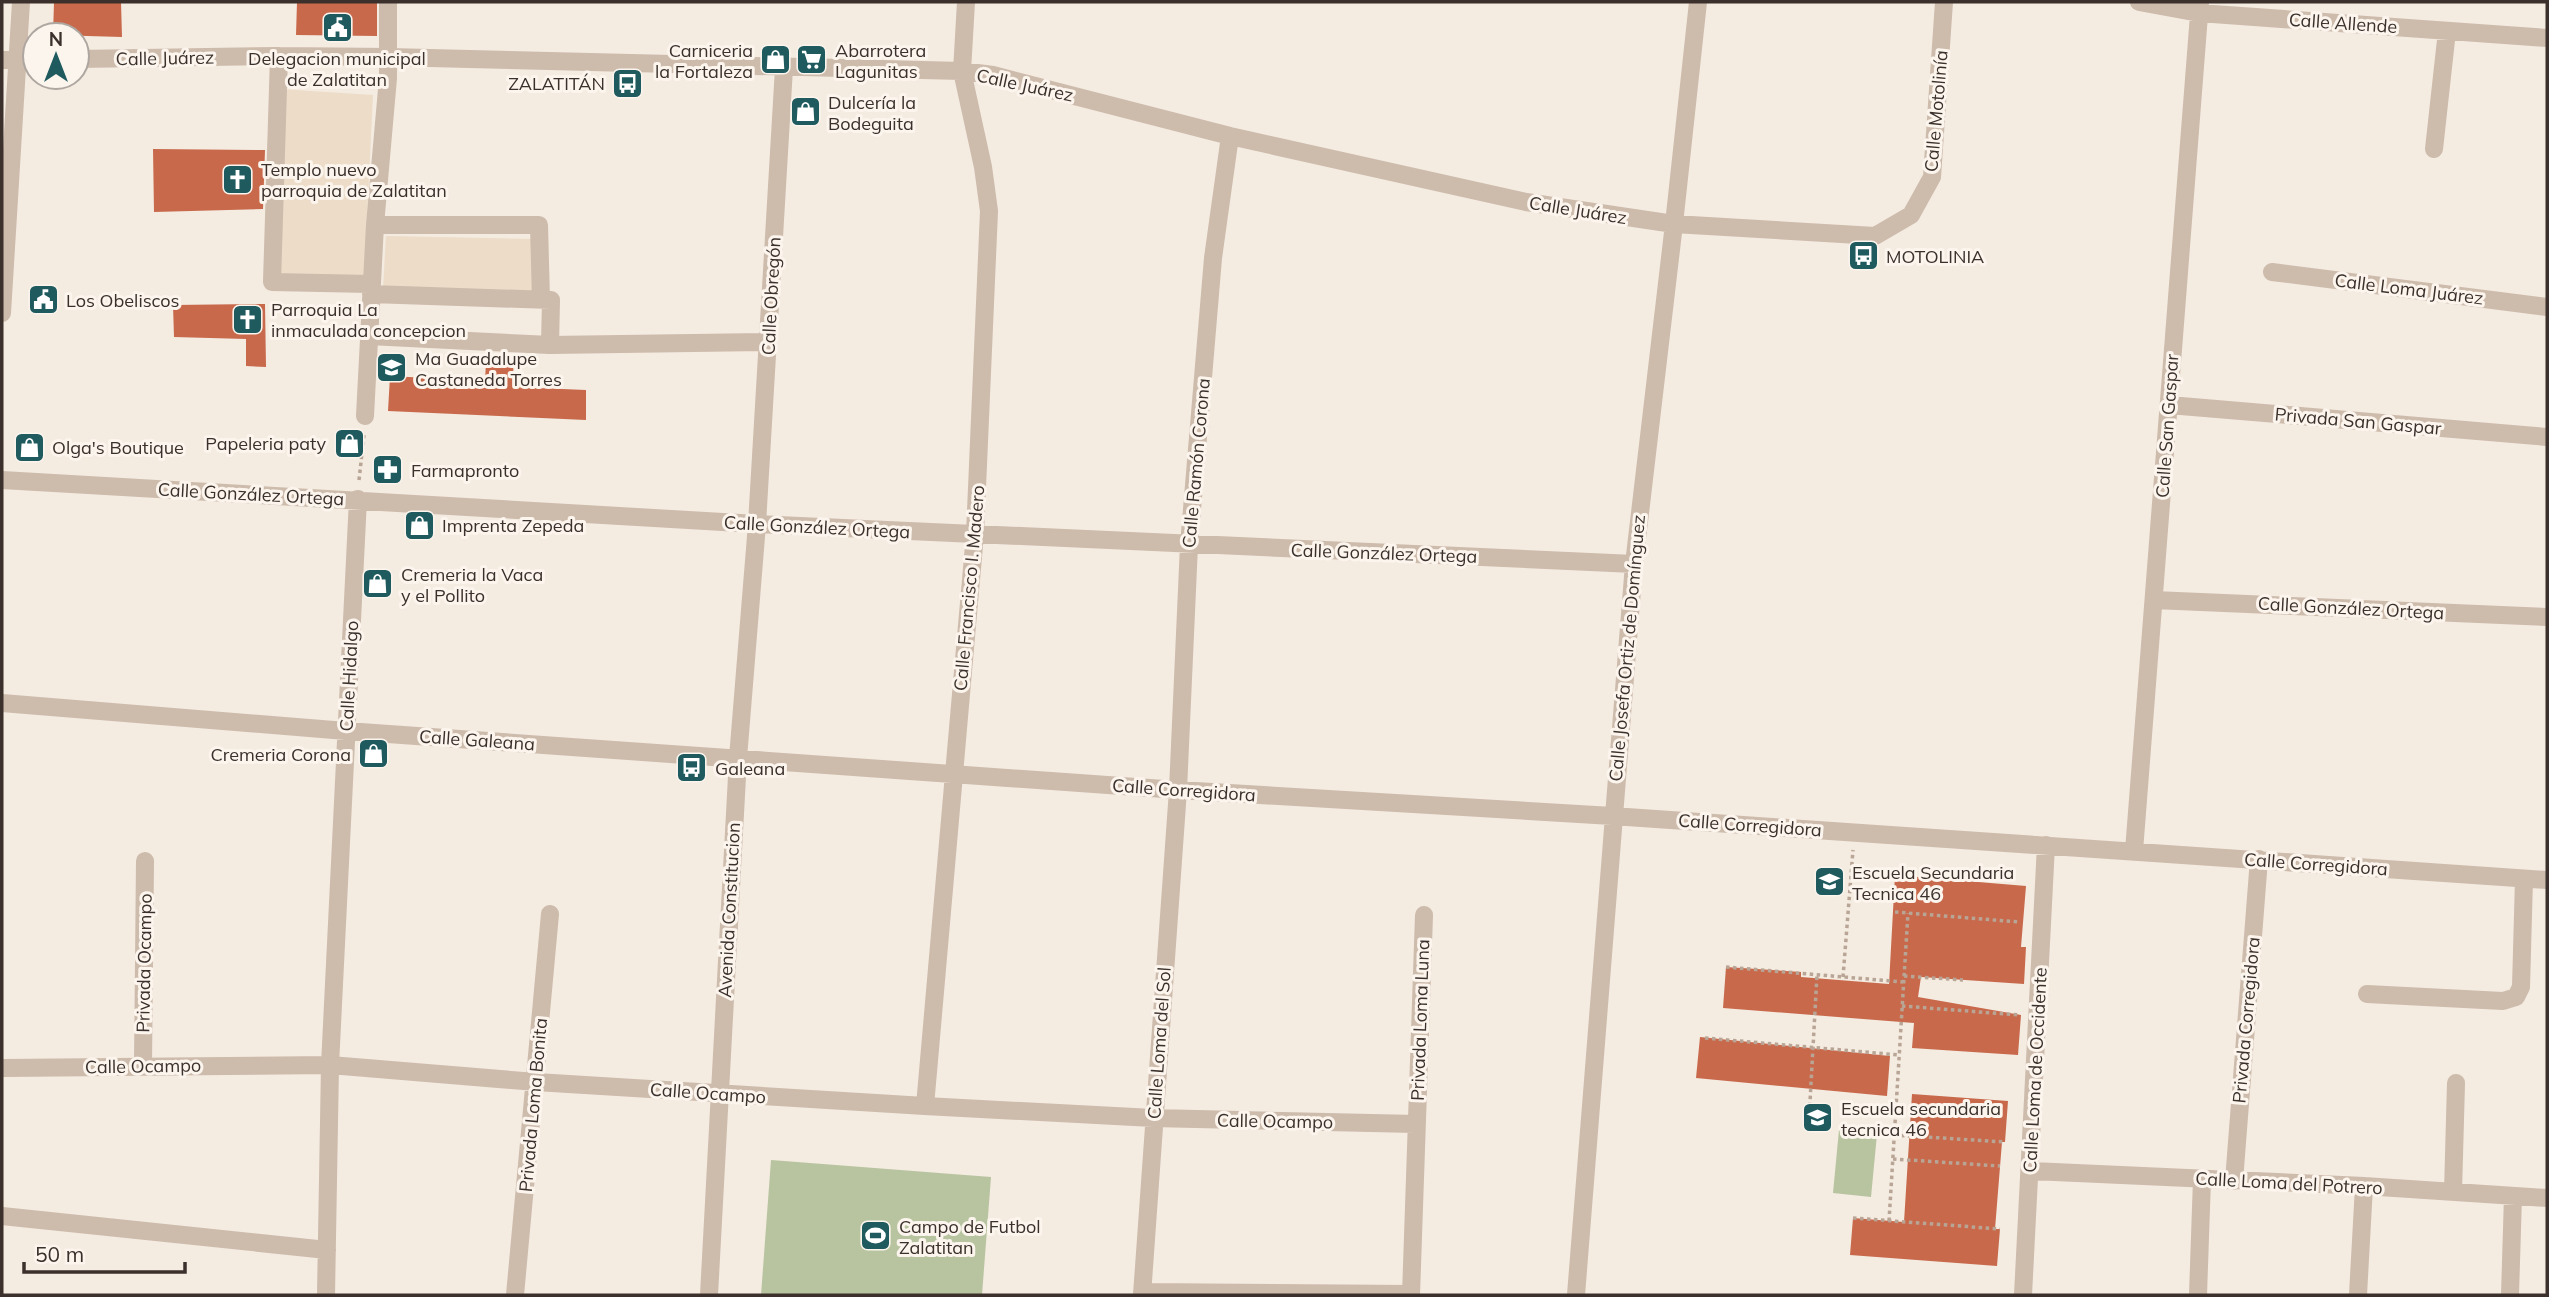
<svg xmlns="http://www.w3.org/2000/svg" width="2549" height="1297" font-family="Mulish,sans-serif">
<style>
.green{fill:#b8c4a0}
.plaza{fill:#ecdcc8}
.building{fill:#c8694b}
.lines{fill:none;stroke-linecap:round;stroke-linejoin:round}
.path{stroke:#b9a596;stroke-width:3.5;stroke-dasharray:3.5 3.5;stroke-linecap:butt}
.minor{stroke:#cdbbac;stroke-width:18}
.labels{text-anchor:middle;dominant-baseline:central;stroke-width:6;stroke-linejoin:round;paint-order:stroke}
.street-label{font-size:18px;fill:#3b302b;stroke:#fbf5ee}
.poi-label{font-size:18px;fill:#3b302b;stroke:#fbf5ee;text-anchor:start}
</style>
<rect width="100%" height="100%" fill="#f4ebe1"/>
<!-- green -->
<path class="green" d="M 1839,1130 L 1877,1134 L 1871,1197 L 1833,1193 Z
M 771,1160 L 991,1177 L 982,1295 L 761,1295 Z"/>
<!-- plaza -->
<path class="plaza" d="M 280,89 L 373,95 L 364,280 L 275,278 Z
M 386,236 L 534,239 L 534,294 L 383,289 Z"/>
<!-- building -->
<path class="building" d="M 54,2 L 121,2 L 122,37 L 53,35 Z
M 297,2 L 377,2 L 377,36 L 296,35 Z
M 153,149 L 265,150 L 263,209 L 154,212 Z
M 265,304 L 266,367 L 246,366 L 246,339 L 174,337 L 173,305 Z
M 486,362 L 513,362 L 514,387 L 586,390 L 586,420 L 388,411 L 390,376 L 485,381 Z
M 1895,875 L 2026,886 L 2021,947 L 2026,947 L 2024,984 L 1921,977 L 1918,997 L 2021,1015 L 2018,1055 L 1912,1048 L 1914,1023 L 1723,1008 L 1726,967 L 1801,972 L 1801,977 L 1889,984 Z
M 1700,1037 L 1890,1056 L 1887,1096 L 1696,1078 Z
M 1912,1094 L 2008,1101 L 2005,1142 L 2002,1142 L 1995,1229 L 2000,1229 L 1997,1266 L 1850,1255 L 1853,1218 L 1904,1222 Z"/>
<g class="lines">
<!-- path -->
<path class="path" d="M 359,480 L 364,435
M 1895,912 L 2019,922
M 1726,967 L 1903,982
M 1904,976 L 1963,980
M 1843,977 L 1853,850
M 1902,1006 L 2019,1015
M 1705,1038 L 1899,1055
M 1809,1120 L 1817,975
M 1894,1135 L 2005,1142
M 1893,1159 L 2000,1166
M 1853,1218 L 2000,1229
M 1889,1221 L 1908,913"/>
<!-- minor -->
<path class="minor" d="M 2139,2 L 2199,13 L 2547,38
M 279,56 L 272,282 L 371,284
M 77,59 L 279,56 L 389,57 L 962,71 L 993,75 L 1230,136 L 1526,202 L 1674,224 L 1875,236 L 1911,215 L 1932,177 L 1944,2
M 2,60 L 35,60
M 2434,149 L 2447,31
M 375,225 L 539,225 L 541,300
M 2272,272 L 2547,307
M 371,294 L 551,300 L 550,345
M 2,313 L 21,2
M 369,336 L 550,345 L 768,342
M 2169,405 L 2547,437
M 365,416 L 375,225 L 388,78 L 388,2
M 2,480 L 757,524 L 1634,564
M 2154,600 L 2547,617
M 2,703 L 346,731 L 1178,790 L 1612,816 L 2547,880
M 2134,851 L 2200,2
M 2367,994 L 2503,1001 L 2516,997 L 2521,987 L 2524,879
M 143,1065 L 145,861
M 2,1068 L 330,1065 L 536,1082 L 925,1106 L 1153,1118 L 1416,1124
M 925,1106 L 975,534 L 989,211 L 983,167 L 962,71 L 966,2
M 2030,1171 L 2364,1186 L 2547,1198
M 2234,1181 L 2259,859
M 2453,1192 L 2456,1083
M 2,1216 L 327,1250
M 1142,1292 L 1411,1294
M 326,1295 L 330,1065 L 358,499
M 515,1295 L 550,914
M 709,1295 L 738,758 L 757,524 L 784,68
M 1142,1295 L 1178,790 L 1189,545 L 1213,258 L 1230,136
M 1411,1295 L 1424,915
M 1576,1295 L 1634,564 L 1674,224 L 1698,2
M 2023,1295 L 2046,845
M 2198,1295 L 2202,1179
M 2358,1295 L 2364,1186
M 2510,1295 L 2513,1196"/>
</g>
<!-- icons -->
<defs>
<symbol id="civic-square" viewBox="-11 -11 22 22"><rect x="-9" y="-9" width="18" height="18" rx="4" fill="#1f5a5e" stroke="#fbf5ee"/><path d="M-.6-6.5H3V-4.5H.6V-3L4-1V1h2V6H-6V1h2V-1L-.6-3ZM-1.2 2.5V6h2.4V2.5Z" fill="#fff"/></symbol>
<symbol id="shop-square" viewBox="-11 -11 22 22"><rect x="-9" y="-9" width="18" height="18" rx="4" fill="#1f5a5e" stroke="#fbf5ee"/><path d="M-5-2.5h2.3a2.7 3.5 0 0 1 5.4 0H5L5.5 6h-11ZM-1.5-2.5h3a1.5 2.3 0 0 0-3 0Z" fill="#fff"/></symbol>
<symbol id="supermarket-square" viewBox="-11 -11 22 22"><rect x="-9" y="-9" width="18" height="18" rx="4" fill="#1f5a5e" stroke="#fbf5ee"/><path d="M-6-5.5h2.5l.6 2H6L4.5 2H-2.5L-4.4-4H-6ZM-1.5 3.2a1.3 1.3 0 1 0 .1 0ZM3 3.2a1.3 1.3 0 1 0 .1 0Z" fill="#fff"/></symbol>
<symbol id="bus-square" viewBox="-11 -11 22 22"><rect x="-9" y="-9" width="18" height="18" rx="4" fill="#1f5a5e" stroke="#fbf5ee"/><path d="M-5-6H5V4H4V6H2V4H-2V6H-4V4H-5ZM-3.5-4V0h7V-4ZM-3.5 1.2v1.5H-2V1.2ZM2 1.2v1.5H3.5V1.2Z" fill="#fff"/></symbol>
<symbol id="church-square" viewBox="-11 -11 22 22"><rect x="-9" y="-9" width="18" height="18" rx="4" fill="#1f5a5e" stroke="#fbf5ee"/><path d="M-1.2-6h2.4v3.5h3.3v2.4h-3.3V6h-2.4V-.1h-3.3v-2.4h3.3Z" fill="#fff"/></symbol>
<symbol id="school-square" viewBox="-11 -11 22 22"><rect x="-9" y="-9" width="18" height="18" rx="4" fill="#1f5a5e" stroke="#fbf5ee"/><path d="M0-5L7-2L0 1L-7-2ZM-4 1L0 2.5L4 1V4Q0 6-4 4Z" fill="#fff"/></symbol>
<symbol id="pharmacy-square" viewBox="-11 -11 22 22"><rect x="-9" y="-9" width="18" height="18" rx="4" fill="#1f5a5e" stroke="#fbf5ee"/><path d="M-2-6h4v4h4v4h-4v4h-4v-4h-4v-4h4Z" fill="#fff"/></symbol>
<symbol id="stadium-square" viewBox="-11 -11 22 22"><rect x="-9" y="-9" width="18" height="18" rx="4" fill="#1f5a5e" stroke="#fbf5ee"/><path d="M0-5a6.5 5 0 1 0 0 10a6.5 5 0 1 0 0-10ZM-3.5-1.8h7v3.6h-7Z" fill="#fff"/></symbol>
</defs>
<g fill-rule="evenodd">
<use href="#civic-square" x="320" y="10" width="35" height="35"/>
<use href="#shop-square" x="758" y="42" width="35" height="35"/>
<use href="#supermarket-square" x="794" y="42" width="35" height="35"/>
<use href="#bus-square" x="610" y="66" width="35" height="35"/>
<use href="#shop-square" x="788" y="94" width="35" height="35"/>
<use href="#church-square" x="220" y="162" width="35" height="35"/>
<use href="#bus-square" x="1846" y="238" width="35" height="35"/>
<use href="#civic-square" x="26" y="282" width="35" height="35"/>
<use href="#church-square" x="230" y="302" width="35" height="35"/>
<use href="#school-square" x="374" y="350" width="35" height="35"/>
<use href="#shop-square" x="332" y="426" width="35" height="35"/>
<use href="#shop-square" x="12" y="430" width="35" height="35"/>
<use href="#pharmacy-square" x="370" y="452" width="35" height="35"/>
<use href="#shop-square" x="402" y="508" width="35" height="35"/>
<use href="#shop-square" x="360" y="566" width="35" height="35"/>
<use href="#shop-square" x="356" y="736" width="35" height="35"/>
<use href="#bus-square" x="674" y="750" width="35" height="35"/>
<use href="#school-square" x="1812" y="864" width="35" height="35"/>
<use href="#school-square" x="1800" y="1100" width="35" height="35"/>
<use href="#stadium-square" x="858" y="1218" width="35" height="35"/>
</g>
<g class="labels">
<!-- street labels -->
<g class="street-label">
<text transform="translate(2343 23) rotate(4)">Calle Allende</text>
<text transform="translate(165 58) rotate(-1)">Calle Juárez</text>
<text transform="translate(1025 85) rotate(12)">Calle Juárez</text>
<text transform="translate(1936 111) rotate(-85)">Calle Motolinía</text>
<text transform="translate(1578 210) rotate(9)">Calle Juárez</text>
<text transform="translate(2409 289) rotate(7)">Calle Loma Juárez</text>
<text transform="translate(771 296) rotate(-87)">Calle Obregón</text>
<text transform="translate(2358 421) rotate(5)">Privada San Gaspar</text>
<text transform="translate(2167 426) rotate(-86)">Calle San Gaspar</text>
<text transform="translate(1196 463) rotate(-85)">Calle Ramón Corona</text>
<text transform="translate(251 494) rotate(3)">Calle González Ortega</text>
<text transform="translate(817 527) rotate(3)">Calle González Ortega</text>
<text transform="translate(1384 553) rotate(2)">Calle González Ortega</text>
<text transform="translate(969 588) rotate(-85)">Calle Francisco I. Madero</text>
<text transform="translate(2351 608) rotate(3)">Calle González Ortega</text>
<text transform="translate(1627 648) rotate(-85)">Calle Josefa Ortiz de Domínguez</text>
<text transform="translate(349 676) rotate(-87)">Calle Hidalgo</text>
<text transform="translate(477 740) rotate(4)">Calle Galeana</text>
<text transform="translate(1184 790) rotate(4)">Calle Corregidora</text>
<text transform="translate(1750 825) rotate(4)">Calle Corregidora</text>
<text transform="translate(2316 864) rotate(4)">Calle Corregidora</text>
<text transform="translate(729 910) rotate(-87)">Avenida Constitucion</text>
<text transform="translate(144 963) rotate(-89)">Privada Ocampo</text>
<text transform="translate(1420 1020) rotate(-88)">Privada Loma Luna</text>
<text transform="translate(2246 1020) rotate(-85)">Privada Corregidora</text>
<text transform="translate(1159 1043) rotate(-86)">Calle Loma del Sol</text>
<text transform="translate(143 1066) rotate(-1)">Calle Ocampo</text>
<text transform="translate(2035 1070) rotate(-87)">Calle Loma de Occidente</text>
<text transform="translate(708 1093) rotate(4)">Calle Ocampo</text>
<text transform="translate(533 1105) rotate(-85)">Privada Loma Bonita</text>
<text transform="translate(1275 1121) rotate(1)">Calle Ocampo</text>
<text transform="translate(2289 1183) rotate(3)">Calle Loma del Potrero</text>
</g>
<!-- poi labels -->
<g class="poi-label">
<text x="753" y="50" text-anchor="end">Carniceria<tspan x="753" dy="21">la Fortaleza</tspan></text>
<text x="835" y="50">Abarrotera<tspan x="835" dy="21">Lagunitas</tspan></text>
<text x="337" y="58" text-anchor="middle">Delegacion municipal<tspan x="337" dy="21">de Zalatitan</tspan></text>
<text x="605" y="83" text-anchor="end">ZALATITÁN</text>
<text x="828" y="102">Dulcería la<tspan x="828" dy="21">Bodeguita</tspan></text>
<text x="261" y="169">Templo nuevo<tspan x="261" dy="21">parroquia de Zalatitan</tspan></text>
<text x="1886" y="256">MOTOLINIA</text>
<text x="66" y="300">Los Obeliscos</text>
<text x="271" y="309">Parroquia La<tspan x="271" dy="21">inmaculada concepcion</tspan></text>
<text x="415" y="358">Ma Guadalupe<tspan x="415" dy="21">Castaneda Torres</tspan></text>
<text x="326" y="443" text-anchor="end">Papeleria paty</text>
<text x="52" y="447">Olga's Boutique</text>
<text x="411" y="470">Farmapronto</text>
<text x="442" y="525">Imprenta Zepeda</text>
<text x="401" y="574">Cremeria la Vaca<tspan x="401" dy="21">y el Pollito</tspan></text>
<text x="351" y="754" text-anchor="end">Cremeria Corona</text>
<text x="715" y="768">Galeana</text>
<text x="1852" y="872">Escuela Secundaria<tspan x="1852" dy="21">Tecnica 46</tspan></text>
<text x="1841" y="1108">Escuela secundaria<tspan x="1841" dy="21">tecnica 46</tspan></text>
<text x="899" y="1226">Campo de Futbol<tspan x="899" dy="21">Zalatitan</tspan></text>
</g>
</g>
<!-- border -->
<rect width="2549" height="1297" fill="none" stroke="#3b302b" stroke-width="7"/>
<!-- north arrow -->
<g transform="translate(56 56)"><circle r="33" fill="#fbf5ee" stroke="#aea6a0" stroke-width="2"/>
<path d="M0-5L12 26L0 18L-12 26Z" fill="#1f5a5e"/>
<text y="-10" font-size="19" font-weight="bold" text-anchor="middle" fill="#3b302b">N</text>
</g>
<!-- scale -->
<path d="M24 1262v10h161v-10" fill="none" stroke="#3b302b" stroke-width="3.5"/>
<text x="35" y="1262" font-size="21" fill="#3b302b" stroke="#fbf5ee" stroke-width="5" paint-order="stroke">50 m</text>
</svg>
